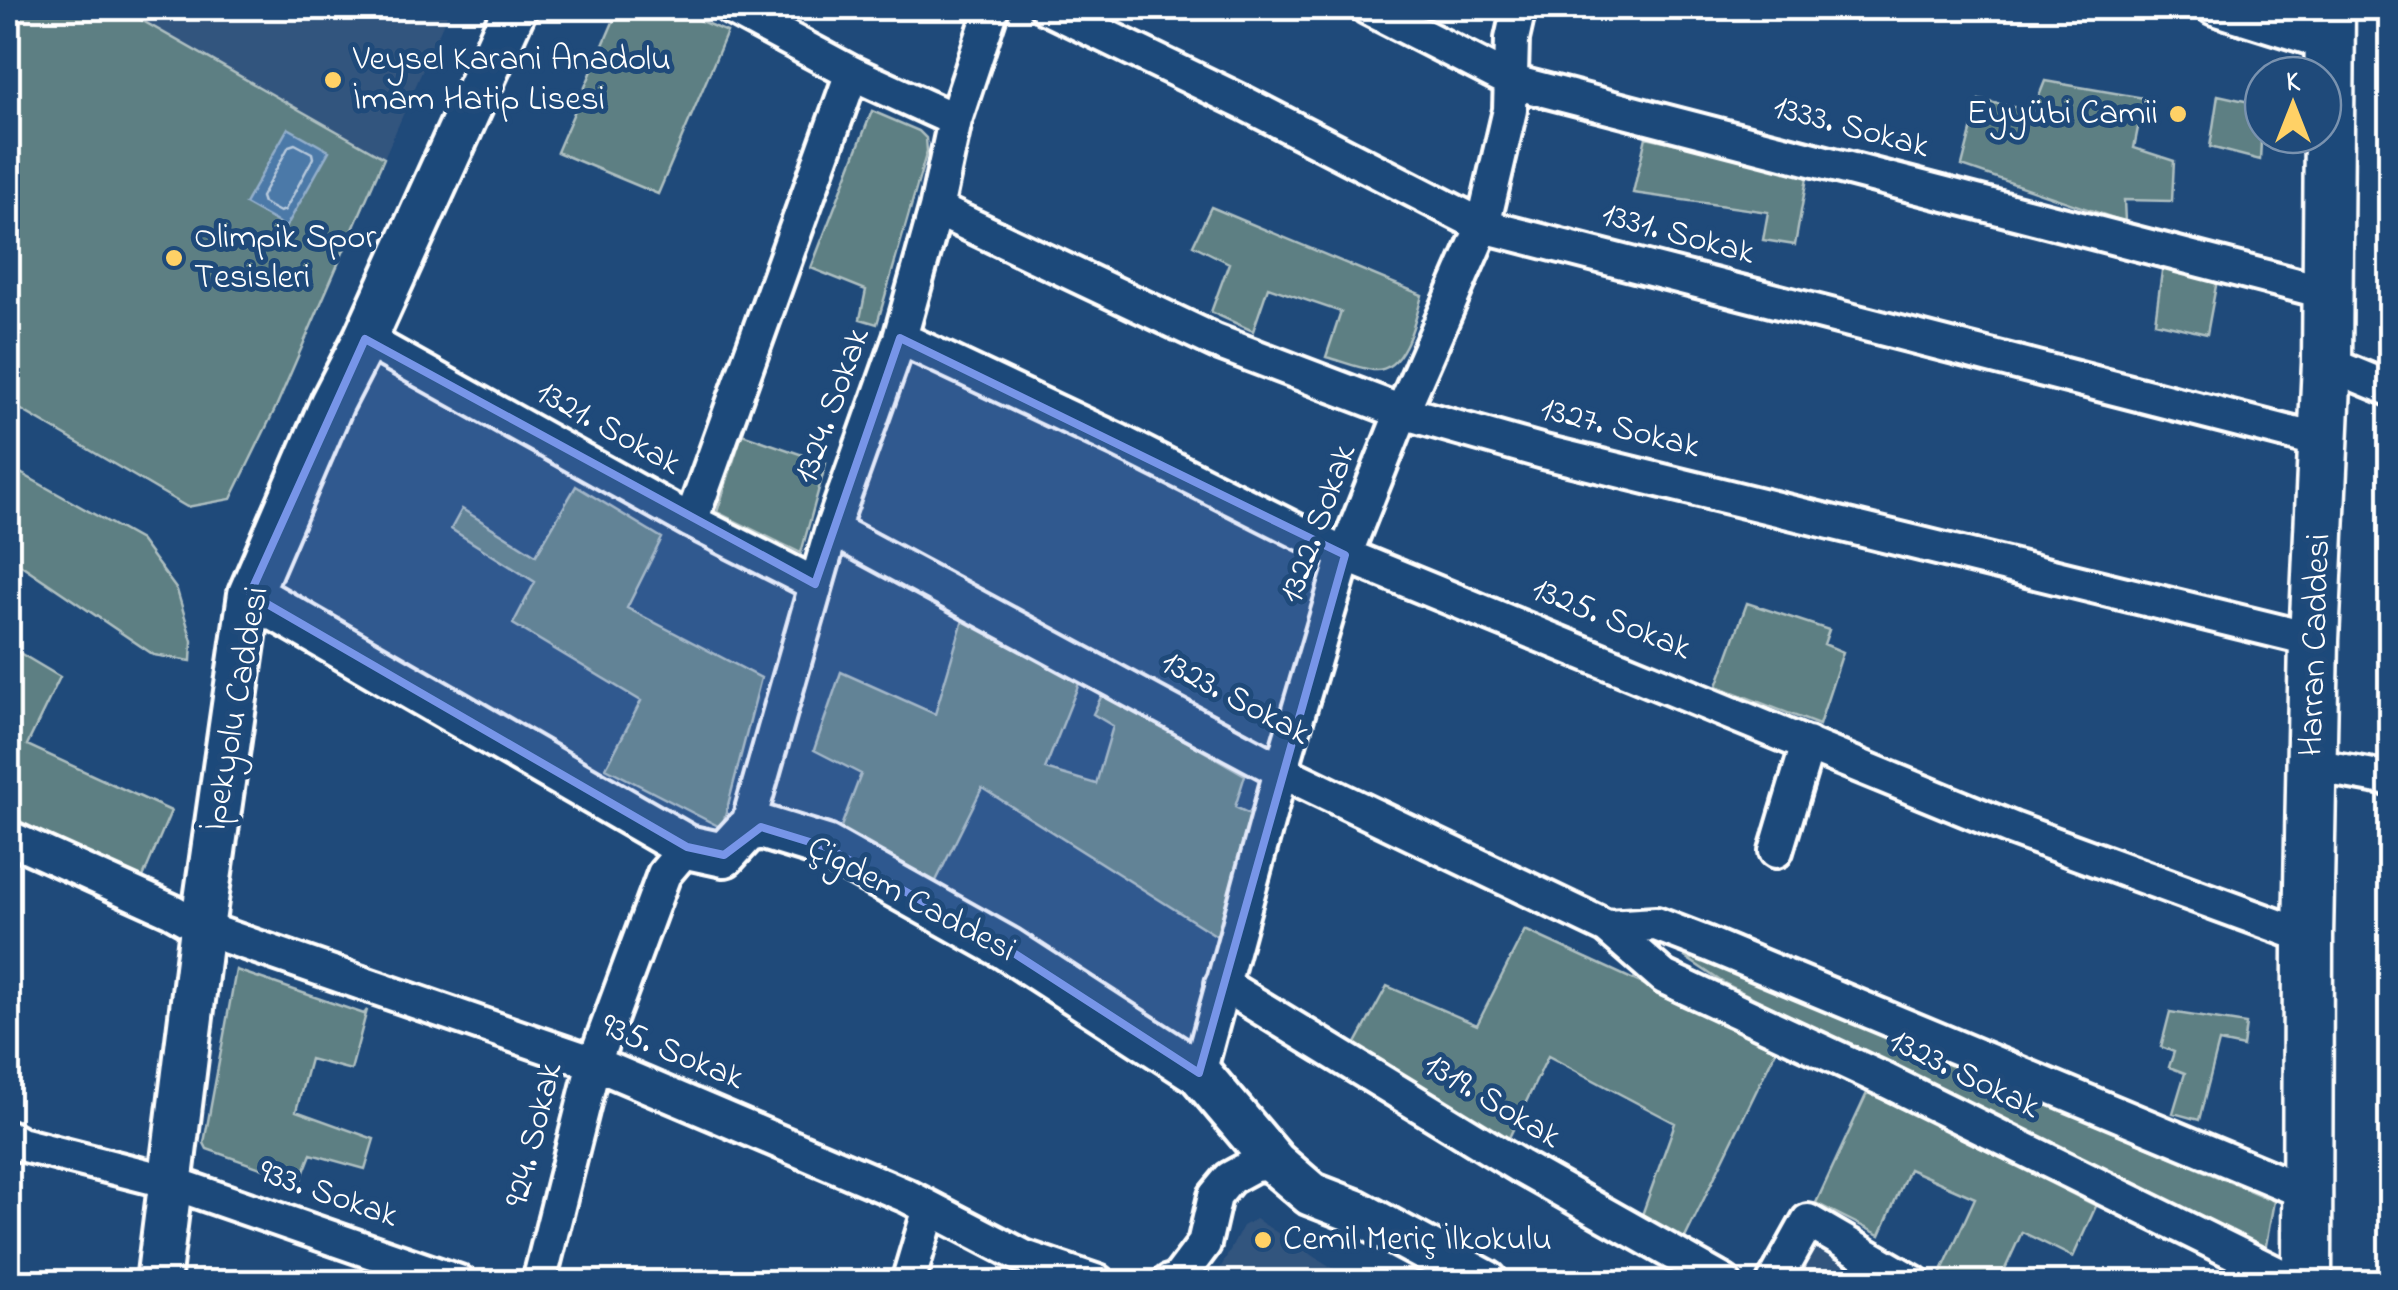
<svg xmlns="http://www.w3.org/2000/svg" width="2398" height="1290" font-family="'Indie Flower',sans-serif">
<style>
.built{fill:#33547e}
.green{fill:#5d7f83;stroke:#aebfc1;stroke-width:2.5}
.water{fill:#4c79a8;stroke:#94afcb;stroke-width:2.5}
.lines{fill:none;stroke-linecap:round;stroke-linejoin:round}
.shore{stroke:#b7c9dc;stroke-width:2.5}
.minor-casing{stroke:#fff;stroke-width:40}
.tertiary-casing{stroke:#fff;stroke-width:50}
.secondary-casing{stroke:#fff;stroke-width:55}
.minor{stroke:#1f4a7a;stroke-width:32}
.tertiary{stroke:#1f4a7a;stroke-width:42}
.secondary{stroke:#1f4a7a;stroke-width:48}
.marked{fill:#7795e8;fill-opacity:0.2;stroke:#7795e8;stroke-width:8;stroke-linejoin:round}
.poi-dot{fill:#ffd166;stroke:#1f4a7a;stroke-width:4}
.labels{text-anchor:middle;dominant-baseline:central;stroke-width:10;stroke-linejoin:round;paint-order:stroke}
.poi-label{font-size:35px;fill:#fff;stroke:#1f4a7a;text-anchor:start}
.street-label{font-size:35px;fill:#fff;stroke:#1f4a7a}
</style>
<rect width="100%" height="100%" fill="#1f4a7a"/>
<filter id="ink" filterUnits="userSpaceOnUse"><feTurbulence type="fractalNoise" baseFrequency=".01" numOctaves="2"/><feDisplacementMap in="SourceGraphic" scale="20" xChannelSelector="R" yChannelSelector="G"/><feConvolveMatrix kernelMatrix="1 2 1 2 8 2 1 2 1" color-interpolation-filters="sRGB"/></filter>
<g filter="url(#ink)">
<!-- built -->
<path class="built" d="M 120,8 L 450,8 L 384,158 Z
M 1256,1219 L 1331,1267 L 1355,1282 L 1213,1282 L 1243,1226 Z
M 1813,1247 L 1877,1282 L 1796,1282 Z"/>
<!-- green -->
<path class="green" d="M 8,8 L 120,8 L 384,158 L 276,407 L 231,499 L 187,507 L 8,402 Z
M 619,8 L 670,8 L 727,32 L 658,194 L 557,152 Z
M 2045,81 L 2144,98 L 2134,148 L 2174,161 L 2172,201 L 2124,200 L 2125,222 L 1962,166 L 1979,100 L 2033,111 Z
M 2218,95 L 2263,105 L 2260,160 L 2210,147 Z
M 872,111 L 919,131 L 926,138 L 927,151 L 877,324 L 860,319 L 866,290 L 811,268 Z
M 1646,137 L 1808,172 L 1795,245 L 1763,240 L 1768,212 L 1633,193 Z
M 1211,207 L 1422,295 C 1416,318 1405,373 1373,370 C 1357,368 1341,361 1326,357 L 1341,312 L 1268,287 L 1253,331 L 1211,312 L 1229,263 L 1193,245 Z
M 2163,264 L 2218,275 L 2207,334 L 2155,322 Z
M 742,434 L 826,463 L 801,553 L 717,512 Z
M 8,466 L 140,540 L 177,590 L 192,641 L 191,661 L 154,655 L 8,556 Z
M 576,486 L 662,538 L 627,608 L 761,678 L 722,828 L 606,768 L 641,701 L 513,624 L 535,582 L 451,529 L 462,509 L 536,555 Z
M 1747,603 L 1829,630 L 1824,644 L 1843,652 L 1819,725 L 1717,686 Z
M 963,620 L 1082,676 L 1045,769 L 1096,784 L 1113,726 L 1093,714 L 1103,693 L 1245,775 L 1235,807 L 1254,816 L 1225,941 L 982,788 L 935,883 L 839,832 L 861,774 L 814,750 L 841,672 L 935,714 Z
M 8,646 L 60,677 L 27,745 L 171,811 L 141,882 L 8,815 Z
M 1525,930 L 1778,1046 L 1684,1240 L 1642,1215 L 1675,1123 L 1548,1056 L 1507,1142 L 1354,1047 L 1387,986 L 1477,1025 Z
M 1689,950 L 2274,1201 L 2265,1251 L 1722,982 L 1685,957 Z
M 236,970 L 364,1014 L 367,1010 L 351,1070 L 310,1059 L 296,1111 L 374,1139 L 365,1169 L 311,1154 L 300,1182 L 207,1149 L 204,1143 Z
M 2170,1012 L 2246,1024 L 2243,1047 L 2219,1042 L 2199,1120 L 2173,1113 L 2185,1073 L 2169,1067 L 2174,1052 L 2161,1047 Z
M 1868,1091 L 2096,1206 L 2073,1257 L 2022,1232 L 1999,1282 L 1954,1282 L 1940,1275 L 1975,1198 L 1909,1169 L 1880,1235 L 1816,1203 Z"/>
<!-- water -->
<path class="water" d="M 288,128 L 329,151 L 286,227 L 245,204 Z"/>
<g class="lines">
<!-- shore -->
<path class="shore" d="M 295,144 L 312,153 L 313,158 L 285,210 L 280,212 L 263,203 L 261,197 L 289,146 Z"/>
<defs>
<path id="minor" d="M 731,8 L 852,73 L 955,120
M 1047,8 L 1244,103 L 1483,226 L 2325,442
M 1368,8 L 1513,82 L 2328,293
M 2214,8 L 2329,44
M 936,209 L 1215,341 L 1402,412 L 1544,452 L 2314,640
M 900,338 L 1119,441 L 1345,555 L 2013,829 L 2308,937
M 365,339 L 691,521 L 815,584
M 2327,363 L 2390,389
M 691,521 L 852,73
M 832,529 L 1281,771 L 1607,927 L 1664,977 L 1887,1081 L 2294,1282
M 2312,765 L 2390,779
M 746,831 L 832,529 L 900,338 L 936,209 L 955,120 L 992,8
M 8,837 L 172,911 L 202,928 L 594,1063 L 907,1196 L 1024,1257 L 1098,1282
M 1776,851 L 1808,744
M 1607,927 L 1656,924 L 1708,944 L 2307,1193
M 1222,984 L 1519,1166 L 1724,1282
M 1199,1073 L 1281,771 L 1345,555 L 1402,412 L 1483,226 L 1510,110 L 1512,39 L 1519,8
M 8,1137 L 20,1144 L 170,1182 L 459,1282
M 539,1282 L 594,1063 L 664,874 L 687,847
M 908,1282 L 930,1208
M 1169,1282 L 1177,1280 L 1204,1244 L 1215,1196 L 1230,1178 L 1254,1165 L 1275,1163
M 1774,1282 L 1808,1221 L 1913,1282"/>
<path id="tertiary" d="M 250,594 L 687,847 L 724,855 L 746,831 L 761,827 L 826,847 L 1006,948 L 1199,1073 L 1275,1163 L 1311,1194 L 1355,1211 L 1486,1282
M 158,1282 L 202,928 L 250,594 L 332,403 L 365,339 L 515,8"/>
<path id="secondary" d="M 2307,1282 L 2308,937 L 2314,640 L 2327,363 L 2330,8"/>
</defs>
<!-- minor casing -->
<use href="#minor" class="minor-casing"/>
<!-- tertiary casing -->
<use href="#tertiary" class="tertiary-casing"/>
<!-- secondary casing -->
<use href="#secondary" class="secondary-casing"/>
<!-- minor -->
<use href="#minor" class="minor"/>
<!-- tertiary -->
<use href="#tertiary" class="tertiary"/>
<!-- secondary -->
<use href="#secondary" class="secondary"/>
</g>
</g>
<!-- marked area -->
<path class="marked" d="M 900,338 L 1345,555 L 1199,1073 L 1006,948 L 826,847 L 761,827 L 724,855 L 687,847 L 250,594 L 365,339 L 815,584 Z"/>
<!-- markers -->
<g class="poi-dot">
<circle cx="333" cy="80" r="10"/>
<circle cx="2178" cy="114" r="10"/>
<circle cx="174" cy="258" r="10"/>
<circle cx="1263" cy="1240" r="10"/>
</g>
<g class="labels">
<!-- poi labels -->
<g class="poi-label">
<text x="353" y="60">Veysel Karani Anadolu<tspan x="353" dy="40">İmam Hatip Lisesi</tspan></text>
<text x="2158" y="114" text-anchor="end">Eyyübi Camii</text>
<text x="194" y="238">Olimpik Spor<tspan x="194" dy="40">Tesisleri</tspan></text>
<text x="1283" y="1240">Cemil Meriç İlkokulu</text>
</g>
<!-- street labels -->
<g class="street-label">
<text transform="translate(1851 128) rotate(15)">1333. Sokak</text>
<text transform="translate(1678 235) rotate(15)">1331. Sokak</text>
<text transform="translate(833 406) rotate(-70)">1324. Sokak</text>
<text transform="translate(608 429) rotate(29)">1321. Sokak</text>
<text transform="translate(1620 429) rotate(14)">1327. Sokak</text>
<text transform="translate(1319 524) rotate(-70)">1322. Sokak</text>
<text transform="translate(1611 620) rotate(22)">1325. Sokak</text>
<text transform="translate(2316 645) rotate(-88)">Harran Caddesi</text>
<text transform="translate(1235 699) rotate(28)">1323. Sokak</text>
<text transform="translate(237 709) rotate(-80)">İpekyolu Caddesi</text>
<text transform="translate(911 900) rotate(28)">Çigdem Caddesi</text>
<text transform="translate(672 1053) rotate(22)">935. Sokak</text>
<text transform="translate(1964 1075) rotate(26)">1323. Sokak</text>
<text transform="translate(1492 1102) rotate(31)">1319. Sokak</text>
<text transform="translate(535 1135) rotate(-76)">924. Sokak</text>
<text transform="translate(328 1195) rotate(19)">933. Sokak</text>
</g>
</g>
<!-- margin -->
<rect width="2398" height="1290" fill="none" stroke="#1f4a7a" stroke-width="40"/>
<rect x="20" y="20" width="2358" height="1250" fill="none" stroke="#fff" stroke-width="4" filter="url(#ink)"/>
<!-- north arrow -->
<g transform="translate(2293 105)"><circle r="48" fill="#1f4a7a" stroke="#7992af" stroke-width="2.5"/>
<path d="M0-8L18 38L0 25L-18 38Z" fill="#ffd166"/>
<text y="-15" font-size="28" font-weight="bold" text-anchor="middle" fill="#ffffff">K</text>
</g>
</svg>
